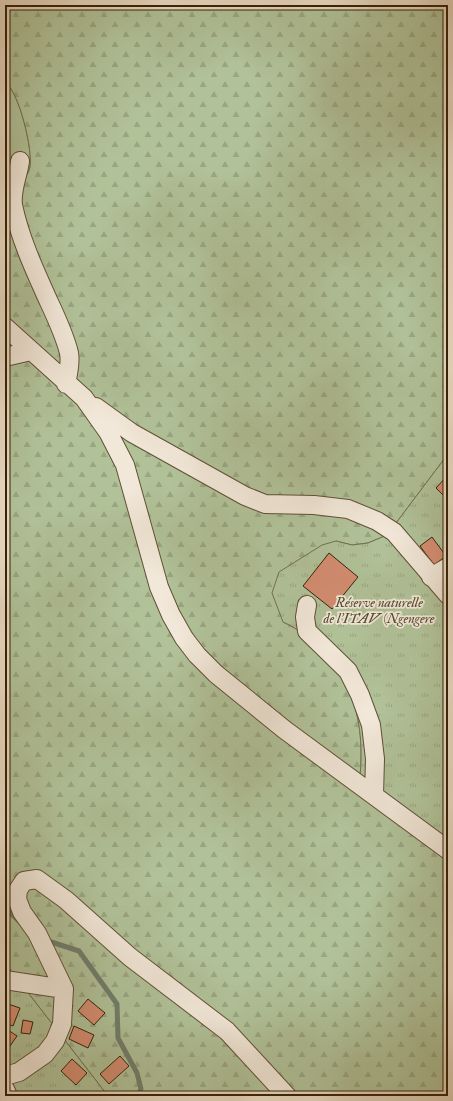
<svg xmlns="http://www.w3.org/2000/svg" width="453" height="1101" font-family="'IM FELL Double Pica',serif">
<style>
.grass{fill:#b1c299;stroke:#727250}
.forest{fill:url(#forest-firs);stroke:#727250}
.park{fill:url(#park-tufts);stroke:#727250}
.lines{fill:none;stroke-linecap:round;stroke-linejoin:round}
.stream{stroke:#707e6c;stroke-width:5}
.building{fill:#d48d71;stroke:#332208}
.street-casing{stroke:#615037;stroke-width:20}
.street{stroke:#f2e8d9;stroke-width:18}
.labels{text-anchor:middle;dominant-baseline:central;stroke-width:3.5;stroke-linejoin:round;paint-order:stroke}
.park-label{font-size:14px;font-style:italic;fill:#524a2c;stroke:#f2e8d9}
</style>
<defs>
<pattern id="forest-firs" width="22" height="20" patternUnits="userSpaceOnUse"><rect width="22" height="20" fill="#b1c299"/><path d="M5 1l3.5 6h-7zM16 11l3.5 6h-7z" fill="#99a682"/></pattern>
<pattern id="park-tufts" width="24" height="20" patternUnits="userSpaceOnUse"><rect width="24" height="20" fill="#b1c299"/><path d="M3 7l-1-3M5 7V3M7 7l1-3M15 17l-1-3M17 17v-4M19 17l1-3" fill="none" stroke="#99a682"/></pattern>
</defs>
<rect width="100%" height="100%" fill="#ebdcc4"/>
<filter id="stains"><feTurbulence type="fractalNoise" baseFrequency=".005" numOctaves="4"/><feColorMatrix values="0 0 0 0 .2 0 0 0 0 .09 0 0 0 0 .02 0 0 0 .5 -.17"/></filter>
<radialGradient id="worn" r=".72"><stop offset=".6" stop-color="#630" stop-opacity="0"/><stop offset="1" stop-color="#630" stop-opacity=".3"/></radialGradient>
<!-- grass -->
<path class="grass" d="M 5,82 C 19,91 33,150 30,167 C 29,173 25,178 21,183 L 5,184 Z"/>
<!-- forest -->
<path class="forest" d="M 5,5 L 448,5 L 448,454 L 387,535 L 368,543 L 352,545 L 336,541 L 283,622 C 349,653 368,718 359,785 L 448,852 L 448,1096 L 108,1096 L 5,963 L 5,184 L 21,183 C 25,178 29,173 30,167 C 33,150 19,91 5,82 Z"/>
<!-- park -->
<path class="park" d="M 448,454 L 448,852 L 359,785 C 368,718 349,652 283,622 L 272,593 L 279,572 L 322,545 L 336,541 L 352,545 L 368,543 L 387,535 Z
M 5,963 L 108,1096 L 5,1096 Z"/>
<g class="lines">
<!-- stream -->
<path class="stream" d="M 5,908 L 22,924
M 45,940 L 79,951 L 117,1004 L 118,1038 L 137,1073 L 141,1089 L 137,1096"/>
</g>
<!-- building -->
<path class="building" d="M 5,90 L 7,90 L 5,109 Z
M 5,115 L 8,115 L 6,136 L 5,136 Z
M 5,156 L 9,163 L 5,165 Z
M 447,476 L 448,477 L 448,500 L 436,488 Z
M 432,537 L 446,556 L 434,565 L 420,546 Z
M 329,553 L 358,577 L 332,609 L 303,586 Z
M 88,999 L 105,1013 L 94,1025 L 78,1011 Z
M 5,1003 L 20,1008 L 13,1026 L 5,1023 Z
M 23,1020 L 33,1022 L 30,1034 L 21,1033 Z
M 74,1026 L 94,1035 L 88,1048 L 69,1039 Z
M 5,1028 L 17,1036 L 10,1046 L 5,1042 Z
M 120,1056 L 129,1066 L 109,1084 L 100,1074 Z
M 72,1059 L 87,1073 L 76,1085 L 61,1071 Z"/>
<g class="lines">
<defs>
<path id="street" d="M 20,161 C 18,176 11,190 13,205 C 20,239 35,271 49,302 C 57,319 65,336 69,353 C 71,363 68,374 66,384
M 5,327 L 84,398 L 108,432 L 125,465 L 159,587 L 171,615 L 184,638 L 197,655 L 216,674 L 285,730 L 448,850
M 5,357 L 31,351
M 96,407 L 132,433 L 245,496 L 265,504 L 314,505 L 348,509 L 377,521 L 394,532 L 448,595
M 431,577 L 448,567
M 307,605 L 305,617 L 307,631 L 348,671 L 360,695 L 371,725 L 375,759 L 374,795
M 5,980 L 64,989
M 5,1076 L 19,1072 L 45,1054 L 55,1041 L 62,1024 L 64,989 L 37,933 L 22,912 L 17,899 L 18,890 L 24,881 L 37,879 L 66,900 L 130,957 L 227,1031 L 287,1096
M 5,1089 L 8,1096"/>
</defs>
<!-- street casing -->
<use href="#street" class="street-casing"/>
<!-- street -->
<use href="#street" class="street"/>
</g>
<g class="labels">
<!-- park labels -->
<g class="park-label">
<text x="379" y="602">Réserve naturelle<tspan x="379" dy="16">de l'ITAV (Ngengere</tspan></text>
</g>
</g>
<!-- margin -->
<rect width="453" height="1101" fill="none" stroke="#ebdcc4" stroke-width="20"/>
<rect x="6" y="6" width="441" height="1089" fill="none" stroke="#332208" stroke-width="2"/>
<rect x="10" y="10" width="433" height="1081" fill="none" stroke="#332208"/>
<rect width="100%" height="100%" filter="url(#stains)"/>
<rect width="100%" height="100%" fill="url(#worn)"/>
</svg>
